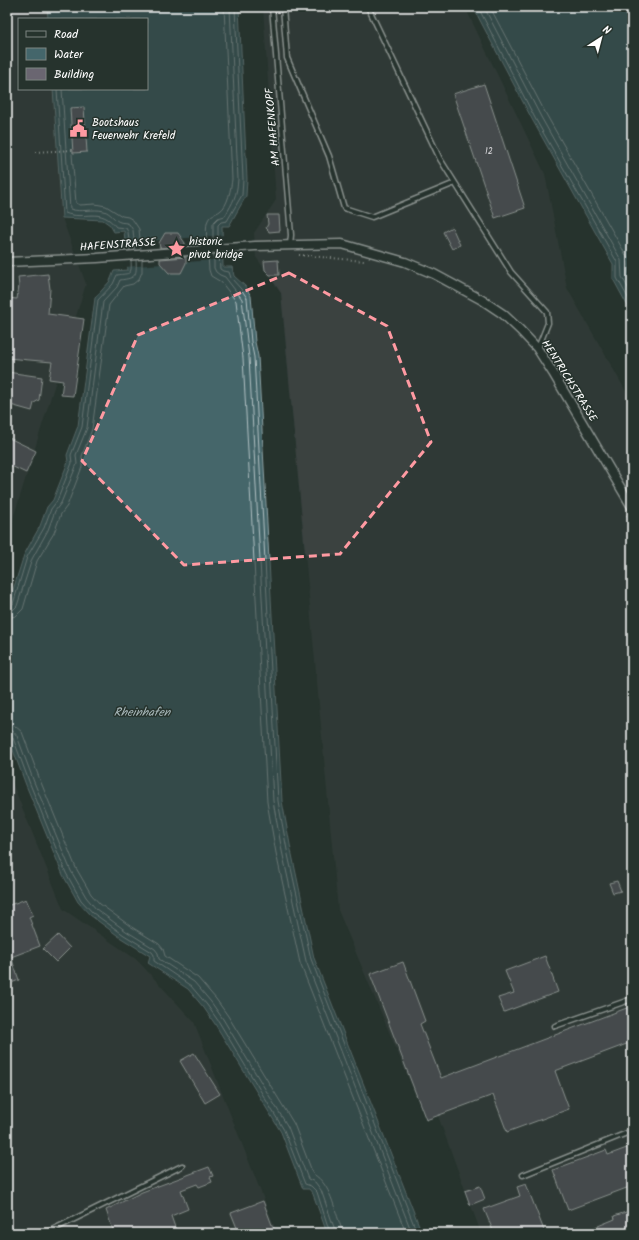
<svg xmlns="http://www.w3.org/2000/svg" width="639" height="1240" font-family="Kalam,sans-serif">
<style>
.built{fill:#3a4241}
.water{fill:#44666b;stroke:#8fa3a6}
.pier{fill:#26332d}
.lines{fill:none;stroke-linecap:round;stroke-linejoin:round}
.shore{stroke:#b4c2c4;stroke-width:1}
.building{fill:#6a6671;stroke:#fff}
.service-casing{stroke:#fff;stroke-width:7}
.minor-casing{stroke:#fff;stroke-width:11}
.path{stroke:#fff;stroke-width:2;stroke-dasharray:1 3;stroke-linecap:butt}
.service{stroke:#26332d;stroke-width:4}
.minor{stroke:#26332d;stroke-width:8}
.marked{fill:none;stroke:#ff9aa2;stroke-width:3;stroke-dasharray:8 5;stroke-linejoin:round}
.labels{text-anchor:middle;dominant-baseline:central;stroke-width:3;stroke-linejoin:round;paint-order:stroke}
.number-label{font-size:9px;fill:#dad9dc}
.poi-label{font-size:11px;fill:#fff;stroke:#26332d;text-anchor:start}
.street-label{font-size:11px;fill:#fff;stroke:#26332d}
.water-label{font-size:12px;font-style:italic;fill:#abbabc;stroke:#26332d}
</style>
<rect width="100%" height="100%" fill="#26332d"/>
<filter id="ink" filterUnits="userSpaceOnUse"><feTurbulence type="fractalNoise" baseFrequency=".025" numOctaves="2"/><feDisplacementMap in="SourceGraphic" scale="8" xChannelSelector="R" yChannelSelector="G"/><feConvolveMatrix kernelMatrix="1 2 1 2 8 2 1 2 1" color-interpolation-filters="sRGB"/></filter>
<g filter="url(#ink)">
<!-- built -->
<path class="built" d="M 7,7 L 47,7 L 48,19 L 19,19 L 19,89 L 53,89 L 62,218 L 86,284 L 7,538 Z
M 263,7 L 465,7 L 545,174 L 567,288 L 632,402 L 632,1233 L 481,1233 L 438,1116 L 426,1120 L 338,910 L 281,293 L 256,257 L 254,233 L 276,200 Z
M 7,770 L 63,909 L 137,960 L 194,1022 L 277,1233 L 7,1233 Z"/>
<!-- water -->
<path class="water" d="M 47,7 L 239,7 L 247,179 L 246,196 L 229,226 L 222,226 L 223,267 L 232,267 L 234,276 L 245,286 L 251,296 L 255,342 L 258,356 L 282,801 L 291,850 L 314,958 L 422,1233 L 327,1233 L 313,1194 L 309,1189 L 303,1189 L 281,1132 L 215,1024 L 204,1008 L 188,989 L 148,963 L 150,956 L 121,938 L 90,915 L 78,902 L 63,875 L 26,785 L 7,734 L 7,609 L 24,555 L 40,526 L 47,507 L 53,500 L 68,462 L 67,455 L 78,426 L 95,298 L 110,281 L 114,271 L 128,270 L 124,231 L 114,232 L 110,225 L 103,220 L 62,218 L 53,89 L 147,89 L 147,19 L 48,19 Z
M 473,7 L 632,7 L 632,314 L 613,279 L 613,264 L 533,121 Z"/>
<!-- pier -->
<path class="pier" d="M 224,235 L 225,259 L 125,267 L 123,243 Z"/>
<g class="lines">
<!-- shore -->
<path class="shore" d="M 478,7 L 536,120 L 617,262 L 617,278 L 632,305
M 484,7 L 541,117 L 621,260 L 622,277 L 632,295
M 490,7 L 546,114 L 627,257 C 630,267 627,272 632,282
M 57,89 L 65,213 C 85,221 100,206 116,227 L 126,228 L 128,232 L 130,250
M 62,89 L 70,209 C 81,213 93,208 104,211 C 111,213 115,221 120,222 C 122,223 126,222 129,224 L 133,230 L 135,250
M 72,154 L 76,203 L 80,205 L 95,204 L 106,206 L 122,216 L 128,217 L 133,220 L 139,229 L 141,250
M 213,244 L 213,223 L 218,218 L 225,216 C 233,202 237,196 238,179 L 230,7
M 218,244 L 218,225 L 221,222 L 227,221 L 242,195 L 243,179 L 235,7
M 207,245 C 207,237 205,227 208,220 C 211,214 216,214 220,211 C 228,206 231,188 232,179 L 224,7
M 214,254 L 214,268 L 216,272 L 220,275 L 225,277 L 242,299 L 249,357 L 273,801 L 282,851 L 306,961 L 412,1233
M 219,254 L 220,269 L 223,271 L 229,272 L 231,278 L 241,289 L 247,298 L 251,342 L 254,357 L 278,801 L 287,850 L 311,959 L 417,1233
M 208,255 L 209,270 L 211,276 L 221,282 L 236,301 L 243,358 L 267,802 L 276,853 L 300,963 L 406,1233
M 7,607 L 10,606 L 13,604 L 27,557 L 44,528 L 51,509 L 57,501 L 72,463 L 71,455 L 82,427 L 98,300 L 113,284 L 117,275 C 130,273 132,276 131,260
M 7,612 L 13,610 L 17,606 L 32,559 L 48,530 L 55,511 L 61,503 L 77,464 L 76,455 L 87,428 L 103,302 L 117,287 L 120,280 C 136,278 137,276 136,260
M 7,618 L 16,616 L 23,609 L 37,561 L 54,533 L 61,514 L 67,506 L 82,467 L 82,456 L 92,429 L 109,305 L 124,286 L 133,284 L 139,279 L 142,272 L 142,260
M 7,724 L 15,726 L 22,732 L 40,780 L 76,868 L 91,894 L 100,904 L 130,926 L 159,944 L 163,949 L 165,956 L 198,978 L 216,999 L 228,1016 L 294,1124 L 313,1174 C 331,1184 334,1209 341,1227 L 342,1233
M 7,730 L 13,731 L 17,736 L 34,782 L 71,871 L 86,897 L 96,909 L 126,931 L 155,949 L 158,953 L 159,959 L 194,982 L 211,1002 L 223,1019 L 288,1127 L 308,1179 L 315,1182 L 321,1190 L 336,1233
M 7,735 L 10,735 L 13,738 L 30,784 L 66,873 L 81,900 L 93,913 L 124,935 L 152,952 L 154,955 L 154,961 L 191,986 L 207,1005 L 219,1022 L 284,1130 L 305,1184 L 311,1186 L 317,1192 L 330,1233"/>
</g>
<!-- building -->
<path class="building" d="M 484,84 L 525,208 L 495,218 L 453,94 Z
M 84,107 L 87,152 L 73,153 L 70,108 Z
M 267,215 L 279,215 L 280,231 L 269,232 L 268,230 L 266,228 L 268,224 Z
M 452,227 L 460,245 L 452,249 L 443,232 Z
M 165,233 L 178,233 L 185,243 L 185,246 L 160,248 L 159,243 Z
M 186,257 L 186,263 L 181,273 L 169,273 L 160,263 L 160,259 Z
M 278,260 L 279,275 L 270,275 L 265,270 L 264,261 Z
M 48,274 L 50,289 L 48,314 L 84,319 L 73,396 L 61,395 L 63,381 L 49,379 L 52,362 L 7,358 L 7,298 L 17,299 L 19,286 L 18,277 Z
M 7,372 L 42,377 L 39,400 L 34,403 L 32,411 L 7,404 Z
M 7,437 L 36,451 L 26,473 L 7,464 Z
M 617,881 L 621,891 L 613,893 L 609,883 Z
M 26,899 L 33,915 L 29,917 L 40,946 L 11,957 L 19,980 L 11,983 L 7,974 L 7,906 Z
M 58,935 L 70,948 L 56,962 L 43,949 Z
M 545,956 L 558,992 L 504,1012 L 498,998 L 514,993 L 505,971 Z
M 403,962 L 425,1021 L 420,1024 L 441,1078 L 632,1006 L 632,1042 L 555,1071 L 569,1109 L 507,1132 L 493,1095 L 426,1120 L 370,974 Z
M 194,1053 L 220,1094 L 205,1103 L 180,1061 Z
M 632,1146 L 632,1186 L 568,1210 L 553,1170 L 606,1150 L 608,1155 Z
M 209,1167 L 213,1176 L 210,1177 L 212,1182 L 199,1187 L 197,1184 L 181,1190 L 188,1209 L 171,1216 L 177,1233 L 114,1233 L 106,1210 L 142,1192 Z
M 526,1184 L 545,1233 L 494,1233 L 484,1209 L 520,1196 L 517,1187 Z
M 480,1186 L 485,1199 L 470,1205 L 465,1191 Z
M 263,1201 L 275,1233 L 239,1233 L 231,1213 Z
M 632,1210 L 632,1233 L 581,1233 L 615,1219 L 614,1216 Z"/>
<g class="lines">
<defs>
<path id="service" d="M 272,7 L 291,235 L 290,245
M 283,7 L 287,58 L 329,156 L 344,208 L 372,217 L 455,183
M 368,7 L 440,159 L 511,272 L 547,312 L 548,323 L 538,348
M 555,1026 L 632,999
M 632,1057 L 632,1078
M 523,1175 L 632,1131
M 46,1233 L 182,1166"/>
<path id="minor" d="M 7,262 L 97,258 L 255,246 L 342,244 L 405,262 L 434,274 L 482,300 L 503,314 L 520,330 L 537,348 L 553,373 L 632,507"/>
</defs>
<!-- service casing -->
<use href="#service" class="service-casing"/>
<!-- minor casing -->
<use href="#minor" class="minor-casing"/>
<!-- path -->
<path class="path" d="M 35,152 L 73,150
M 299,255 L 364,261
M 627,515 L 632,522"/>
<!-- service -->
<use href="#service" class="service"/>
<!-- minor -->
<use href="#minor" class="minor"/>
</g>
</g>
<!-- marked area -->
<path d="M0 0H639V1240H0ZM 289,273 L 387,326 L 431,442 L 340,554 L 184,565 L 82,461 L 138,335 Z" fill="#26332d" fill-opacity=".55" fill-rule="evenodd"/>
<path class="marked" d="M 289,273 L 387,326 L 431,442 L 340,554 L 184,565 L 82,461 L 138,335 Z"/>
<!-- icons -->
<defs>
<symbol id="civic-bare" viewBox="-9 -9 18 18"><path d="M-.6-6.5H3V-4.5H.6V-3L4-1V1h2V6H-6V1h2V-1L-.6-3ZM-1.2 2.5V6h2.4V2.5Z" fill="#ff9aa2" stroke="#26332d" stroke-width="2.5" paint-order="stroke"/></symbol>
<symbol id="sight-bare" viewBox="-9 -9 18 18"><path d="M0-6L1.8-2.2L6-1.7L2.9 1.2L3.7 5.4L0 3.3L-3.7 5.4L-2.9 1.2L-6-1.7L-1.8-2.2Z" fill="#ff9aa2" stroke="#26332d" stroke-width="2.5" paint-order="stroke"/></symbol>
</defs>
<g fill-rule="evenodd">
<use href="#civic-bare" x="66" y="116" width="25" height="25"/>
<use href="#sight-bare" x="164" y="236" width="25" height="25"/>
</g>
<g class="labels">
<!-- number labels -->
<g class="number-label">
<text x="489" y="151">12</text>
</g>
<!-- poi labels -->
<g class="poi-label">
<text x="92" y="123">Bootshaus<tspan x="92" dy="13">Feuerwehr Krefeld</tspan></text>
<text x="189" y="242">historic<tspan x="189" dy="13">pivot bridge</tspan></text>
</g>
<!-- street labels -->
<g class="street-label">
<text transform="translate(273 127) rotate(-95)">AM HAFENKOPF</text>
<text transform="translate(118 245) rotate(-4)">HAFENSTRASSE</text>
<text transform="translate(569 381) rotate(58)">HENTRICHSTRASSE</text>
</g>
<!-- water labels -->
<g class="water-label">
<text x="142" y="712">Rheinhafen</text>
</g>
</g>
<!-- margin -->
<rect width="639" height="1240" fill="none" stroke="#26332d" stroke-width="24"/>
<rect x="12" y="12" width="615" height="1216" fill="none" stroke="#fff" stroke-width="1.5" filter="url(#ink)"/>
<!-- legend -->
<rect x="18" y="18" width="130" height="72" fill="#26332d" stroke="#7d8581"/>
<rect x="26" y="31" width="20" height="6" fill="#26332d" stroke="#7d8581"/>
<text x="54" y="38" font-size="12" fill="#ffffff">Road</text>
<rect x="26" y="48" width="20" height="12" fill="#44666b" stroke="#7d8581"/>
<text x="54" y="58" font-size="12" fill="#ffffff">Water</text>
<rect x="26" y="68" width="20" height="12" fill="#6a6671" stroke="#7d8581"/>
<text x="54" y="78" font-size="12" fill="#ffffff">Building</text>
<!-- north arrow -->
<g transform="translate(601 38) rotate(36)" stroke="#26332d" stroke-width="3" paint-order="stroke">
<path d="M0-3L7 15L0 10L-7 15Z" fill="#ffffff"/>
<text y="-6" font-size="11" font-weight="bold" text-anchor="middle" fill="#ffffff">N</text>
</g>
</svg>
